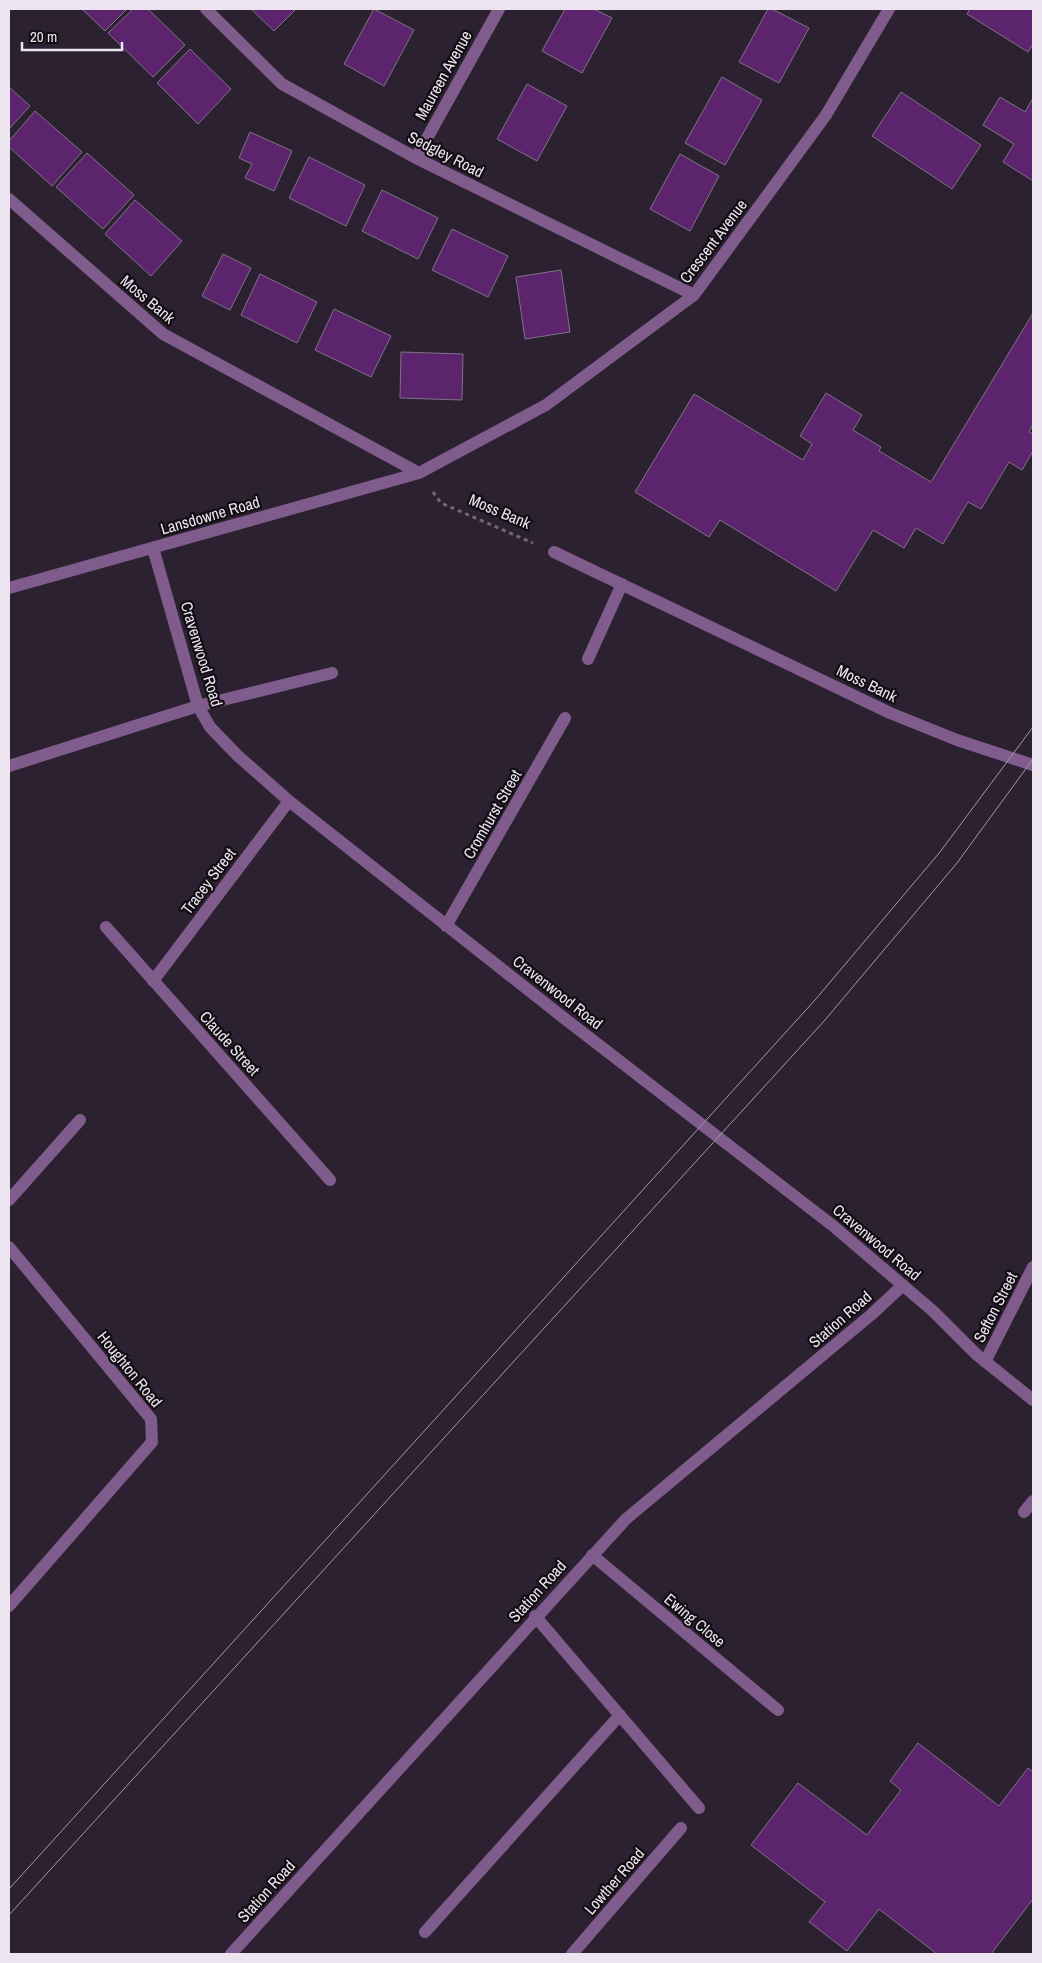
<svg xmlns="http://www.w3.org/2000/svg" width="1042" height="1963" font-family="'Archivo Narrow',sans-serif">
<style>
.building{fill:#5b246c;stroke:#807385}
.lines{fill:none;stroke-linecap:round;stroke-linejoin:round}
.path{stroke:#726875;stroke-width:3;stroke-dasharray:4 4;stroke-linecap:butt}
.lane{stroke:#805c8c;stroke-width:12}
.street{stroke:#805c8c;stroke-width:12}
.tram{stroke:#a39aa5;stroke-width:1}
.labels{text-anchor:middle;dominant-baseline:central;stroke-width:4.5;stroke-linejoin:round;paint-order:stroke}
.street-label{font-size:16px;fill:#ece4ee;stroke:#120d13}
</style>
<rect width="100%" height="100%" fill="#2c2130"/>
<!-- building -->
<path class="building" d="M 82,9 L 127,9 L 105,31 Z
M 133,9 L 148,9 L 185,45 L 153,77 L 108,33 Z
M 251,9 L 296,9 L 274,31 Z
M 374,9 L 414,30 L 384,86 L 344,64 Z
M 565,9 L 594,9 L 612,18 L 582,73 L 542,51 Z
M 768,9 L 772,9 L 809,28 L 779,83 L 739,62 Z
M 970,9 L 1033,9 L 1033,44 L 1028,52 L 967,14 Z
M 190,49 L 231,89 L 198,124 L 157,83 Z
M 722,77 L 762,100 L 725,165 L 685,143 Z
M 527,84 L 567,106 L 537,161 L 497,139 Z
M 9,87 L 30,106 L 9,129 Z
M 901,92 L 981,145 L 952,189 L 872,136 Z
M 1000,97 L 1025,112 L 1033,98 L 1033,181 L 1003,162 L 1014,144 L 983,125 Z
M 35,111 L 82,152 L 52,186 L 9,147 L 9,141 Z
M 250,132 L 292,151 L 274,191 L 245,178 L 252,164 L 239,158 Z
M 87,153 L 134,195 L 103,229 L 56,187 Z
M 680,154 L 719,176 L 690,231 L 650,209 Z
M 309,157 L 365,185 L 346,226 L 289,198 Z
M 382,190 L 438,218 L 418,259 L 362,231 Z
M 135,200 L 182,241 L 151,276 L 105,234 Z
M 452,229 L 508,256 L 488,297 L 432,270 Z
M 223,254 L 251,268 L 230,310 L 202,296 Z
M 561,270 L 570,332 L 525,339 L 516,277 Z
M 260,274 L 317,302 L 297,343 L 241,315 Z
M 334,309 L 391,336 L 371,377 L 315,350 Z
M 1033,313 L 1033,424 L 1029,432 L 1033,434 L 1033,451 L 1022,470 L 1009,462 L 981,509 L 968,502 L 943,544 L 916,528 L 904,548 L 873,530 L 836,591 L 720,520 L 709,537 L 635,492 L 694,394 L 803,460 L 812,444 L 800,436 L 826,393 L 862,415 L 853,430 L 881,447 L 879,451 L 931,482 Z
M 401,352 L 463,354 L 462,400 L 400,398 Z
M 918,1743 L 999,1806 L 1028,1768 L 1033,1772 L 1033,1899 L 991,1954 L 937,1954 L 879,1909 L 847,1951 L 809,1922 L 825,1902 L 751,1845 L 798,1783 L 867,1835 L 901,1790 L 890,1781 Z"/>
<g class="lines">
<!-- path -->
<path class="path" d="M 433,492 L 441,503 L 533,543"/>
<!-- lane -->
<path class="lane" d="M 9,766 L 198,706 L 332,673
M 1024,1512 L 1033,1501
M 535,1616 L 699,1808
M 425,1932 L 620,1715"/>
<!-- street -->
<path class="street" d="M 206,9 L 282,84 L 416,158 L 694,295
M 416,158 L 499,9
M 9,199 L 163,334 L 419,473
M 153,548 L 198,706 L 210,727 L 237,755 L 289,801 L 560,1015 L 832,1225 L 933,1311 L 976,1354 L 1033,1400
M 554,552 L 890,713 L 957,740 L 1033,765
M 9,588 L 419,473 L 546,405 L 694,295 L 826,115 L 889,9
M 588,659 L 622,584
M 446,926 L 565,718
M 106,927 L 330,1180
M 153,981 L 289,801
M 9,1200 L 80,1120
M 9,1247 L 151,1419 L 152,1442 L 9,1606
M 985,1362 L 1033,1267
M 592,1555 L 778,1710
M 231,1954 L 626,1519 L 872,1314 L 903,1285
M 572,1954 L 681,1828"/>
<!-- tram -->
<path class="tram" d="M 9,1889 L 815,1000 L 940,852 L 1033,727
M 9,1915 L 825,1020 L 957,863 L 1033,759"/>
</g>
<g class="labels">
<!-- street labels -->
<g class="street-label">
<text transform="translate(443 75) rotate(-61)">Maureen Avenue</text>
<text transform="translate(446 154) rotate(27)">Sedgley Road</text>
<text transform="translate(713 241) rotate(-53)">Crescent Avenue</text>
<text transform="translate(148 299) rotate(40)">Moss Bank</text>
<text transform="translate(500 511) rotate(23)">Moss Bank</text>
<text transform="translate(210 515) rotate(-16)">Lansdowne Road</text>
<text transform="translate(202 654) rotate(73)">Cravenwood Road</text>
<text transform="translate(867 683) rotate(26)">Moss Bank</text>
<text transform="translate(492 814) rotate(-60)">Cromhurst Street</text>
<text transform="translate(208 881) rotate(-53)">Tracey Street</text>
<text transform="translate(558 992) rotate(38)">Cravenwood Road</text>
<text transform="translate(230 1043) rotate(48)">Claude Street</text>
<text transform="translate(877 1242) rotate(40)">Cravenwood Road</text>
<text transform="translate(995 1307) rotate(-63)">Sefton Street</text>
<text transform="translate(840 1319) rotate(-41)">Station Road</text>
<text transform="translate(130 1369) rotate(51)">Houghton Road</text>
<text transform="translate(537 1591) rotate(-48)">Station Road</text>
<text transform="translate(695 1620) rotate(40)">Ewing Close</text>
<text transform="translate(614 1881) rotate(-49)">Lowther Road</text>
<text transform="translate(266 1891) rotate(-48)">Station Road</text>
</g>
</g>
<!-- border -->
<rect width="1042" height="1963" fill="none" stroke="#ece4ee" stroke-width="20"/>
<!-- scale -->
<path d="M22 42v8h100v-8" fill="none" stroke="#ece4ee" stroke-width="2.5"/>
<text x="30" y="42" font-size="15" fill="#ece4ee" stroke="#120d13" stroke-width="4" paint-order="stroke">20 m</text>
</svg>
